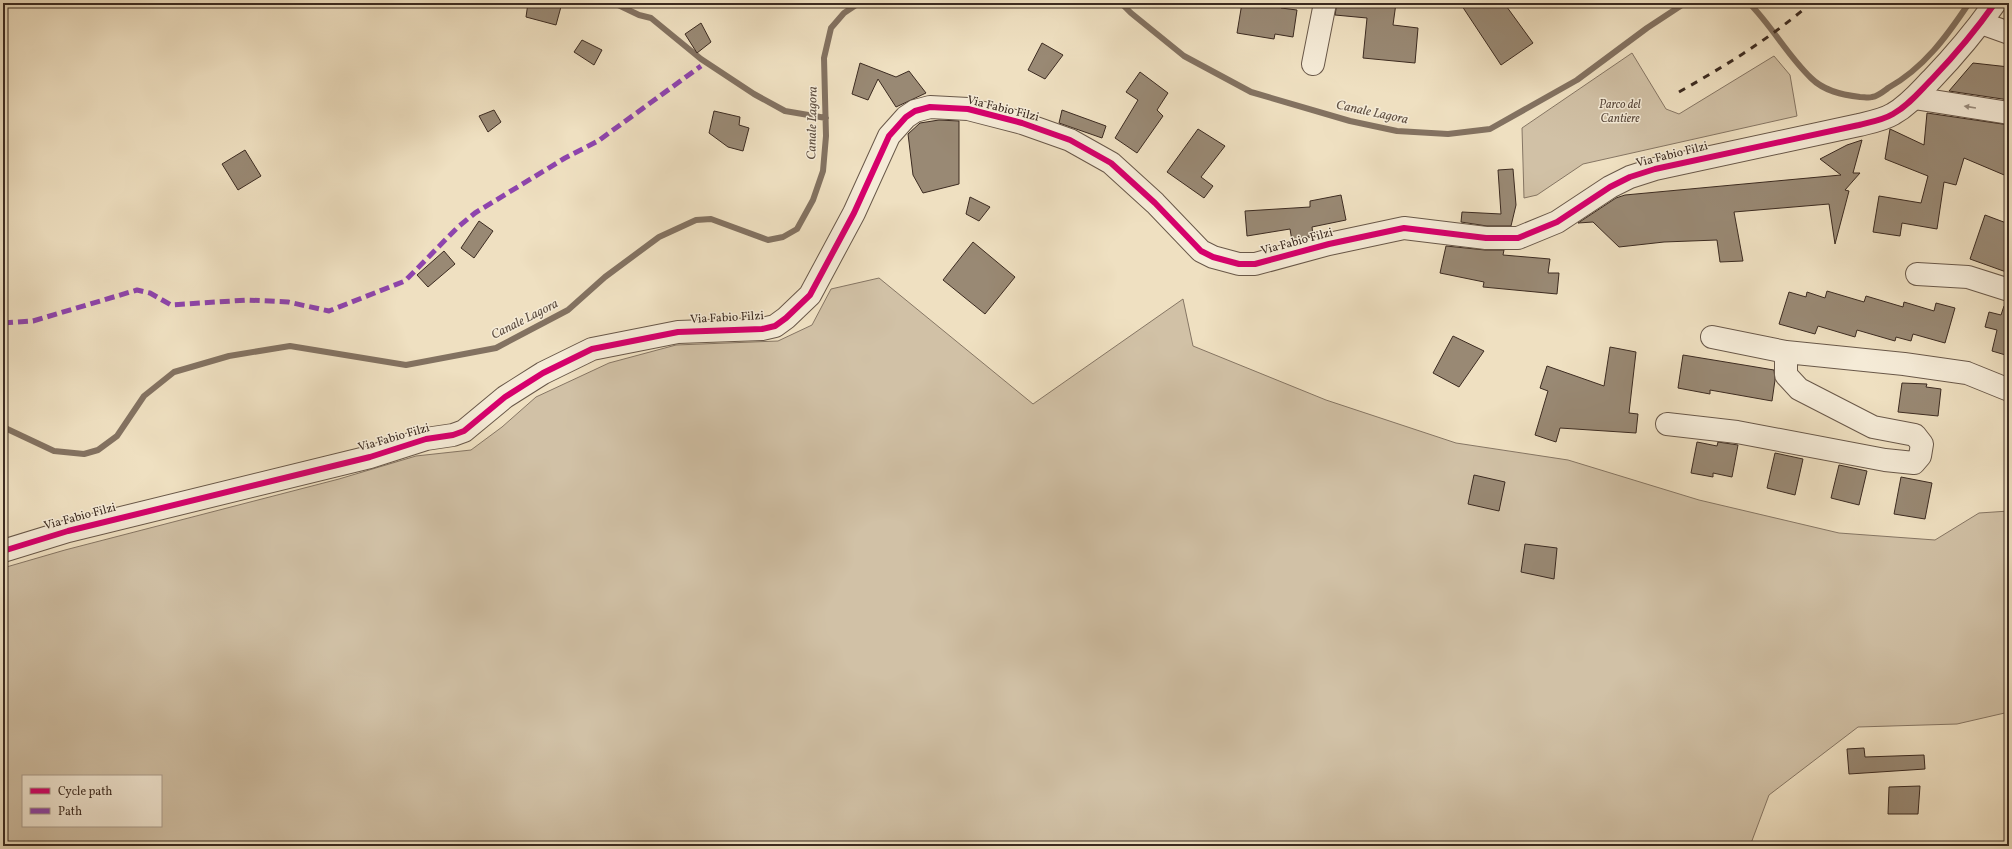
<svg xmlns="http://www.w3.org/2000/svg" width="2012" height="849" font-family="Vollkorn,serif">
<style>
.green{fill:#d1c1a6;stroke:#867664;fill-rule:evenodd}
.lines{fill:none;stroke-linecap:round;stroke-linejoin:round}
.stream{stroke:#837261;stroke-width:6}
.building{fill:#998974;stroke:#3c2b21}
.minor-casing{stroke:#695849;stroke-width:24}
.tertiary-casing{stroke:#695849;stroke-width:24}
.minor{stroke:#f5ebd7;stroke-width:22}
.tertiary{stroke:#f5ebd7;stroke-width:22}
.rail{stroke:#3c2b21;stroke-width:3;stroke-dasharray:7 7;stroke-linecap:butt}
.quiet{stroke:#8e44ad;stroke-width:5;stroke-dasharray:10 5;stroke-linecap:butt}
.cycleway-casing{stroke:#f5ebd7;stroke-width:8}
.cycleway{stroke:#d6006c;stroke-width:6}
.oneway{fill:#988b7c}
.labels{text-anchor:middle;dominant-baseline:central;stroke-width:3;stroke-linejoin:round;paint-order:stroke}
.park-label{font-size:12px;font-style:italic;fill:#5a493c;stroke:#f5ebd7}
.street-label{font-size:12px;fill:#3c2b21;stroke:#f5ebd7}
.water-label{font-size:13px;font-style:italic;fill:#5f4f41;stroke:#f5ebd7}
</style>
<rect width="100%" height="100%" fill="#efe0c1"/>
<filter id="stains"><feTurbulence type="fractalNoise" baseFrequency=".005" numOctaves="4"/><feColorMatrix values="0 0 0 0 .2 0 0 0 0 .09 0 0 0 0 .02 0 0 0 .5 -.17"/></filter>
<radialGradient id="worn" r=".72"><stop offset=".6" stop-color="#630" stop-opacity="0"/><stop offset="1" stop-color="#630" stop-opacity=".3"/></radialGradient>
<!-- green -->
<path class="green" d="M 1632,53 L 1666,109 L 1679,114 L 1774,56 L 1790,75 L 1797,116 L 1583,164 L 1537,195 L 1524,198 L 1522,128 Z
M 879,278 L 1033,404 L 1183,299 L 1193,346 L 1326,400 L 1456,443 L 1568,460 L 1699,500 L 1839,533 L 1935,540 L 1979,513 L 2009,511 L 2009,712 L 1957,724 L 1858,727 L 1769,795 L 1750,846 L 3,846 L 3,568 L 65,550 L 339,479 L 416,456 L 471,450 L 502,427 L 536,397 L 609,363 L 676,345 L 778,341 L 812,325 L 831,289 ZM 23,776 L 161,776 L 161,826 L 23,826 Z"/>
<g class="lines">
<!-- stream -->
<path class="stream" d="M 614,3 L 639,15 L 651,18 L 701,59 L 754,94 L 785,111 L 826,118
M 1121,3 L 1131,13 L 1184,56 L 1251,92 L 1350,121 L 1397,131 L 1448,134 L 1490,129 L 1577,80 L 1647,28 L 1685,3
M 1749,3 C 1772,26 1787,55 1811,78 C 1824,91 1842,95 1860,97 C 1864,97 1869,98 1872,97 C 1878,96 1884,91 1888,88 C 1924,68 1947,36 1969,3
M 3,427 L 54,451 L 84,454 L 98,450 L 117,436 L 144,396 L 174,372 L 229,356 L 290,346 L 406,365 L 496,348 L 568,310 L 605,277 L 659,237 L 696,220 L 711,219 L 768,240 L 783,237 L 797,229 L 813,200 L 823,171 L 826,136 L 824,58 L 831,28 L 844,13 L 859,3"/>
</g>
<!-- building -->
<path class="building" d="M 528,3 L 562,3 L 556,25 L 526,17 Z
M 1242,3 L 1281,3 L 1281,8 L 1297,10 L 1293,37 L 1275,34 L 1274,39 L 1237,33 Z
M 1337,3 L 1396,3 L 1393,25 L 1418,28 L 1415,63 L 1363,58 L 1367,18 L 1335,15 Z
M 1460,3 L 1504,3 L 1533,43 L 1501,65 Z
M 701,23 L 711,42 L 697,53 L 685,34 Z
M 582,40 L 602,50 L 594,65 L 574,52 Z
M 1042,43 L 1063,55 L 1045,79 L 1028,70 Z
M 860,63 L 896,77 L 909,71 L 926,93 L 896,107 L 878,79 L 868,100 L 852,94 Z
M 1973,63 L 2009,67 L 2009,100 L 1949,91 Z
M 1140,72 L 1168,93 L 1157,110 L 1163,116 L 1137,153 L 1115,138 L 1138,100 L 1126,92 Z
M 494,110 L 501,122 L 488,132 L 479,116 Z
M 1062,110 L 1106,126 L 1102,138 L 1059,123 Z
M 714,111 L 740,117 L 739,125 L 749,128 L 743,151 L 728,147 L 709,133 Z
M 1927,113 L 2009,125 L 2009,177 L 1964,158 L 1956,185 L 1944,182 L 1937,229 L 1902,223 L 1900,236 L 1873,232 L 1879,196 L 1921,203 L 1928,176 L 1885,159 L 1890,129 L 1924,145 Z
M 939,120 L 959,121 L 959,184 L 923,193 L 913,175 L 908,134 L 920,123 Z
M 1198,129 L 1225,146 L 1201,177 L 1213,186 L 1204,198 L 1167,172 Z
M 1862,140 L 1853,173 L 1860,173 L 1845,190 L 1849,191 L 1835,244 L 1829,204 L 1734,212 L 1743,261 L 1720,262 L 1717,240 L 1664,242 L 1619,247 L 1593,222 L 1578,223 L 1616,198 L 1625,195 L 1841,175 L 1820,159 L 1847,145 Z
M 245,150 L 261,176 L 238,190 L 222,164 Z
M 1513,169 L 1516,205 L 1511,226 L 1487,226 L 1461,222 L 1462,212 L 1501,214 L 1498,170 Z
M 1341,195 L 1346,220 L 1312,227 L 1313,235 L 1292,241 L 1290,229 L 1247,236 L 1245,211 L 1310,207 L 1310,201 Z
M 970,197 L 990,207 L 979,221 L 966,214 Z
M 1985,215 L 2009,224 L 2009,273 L 1970,259 Z
M 479,221 L 493,231 L 474,258 L 461,248 Z
M 973,242 L 1015,277 L 985,314 L 943,280 Z
M 1446,246 L 1485,250 L 1504,250 L 1503,255 L 1550,259 L 1548,273 L 1559,273 L 1557,294 L 1483,287 L 1484,282 L 1440,273 Z
M 444,251 L 455,264 L 428,287 L 417,275 Z
M 1827,291 L 1864,302 L 1866,296 L 1903,307 L 1904,302 L 1934,311 L 1936,303 L 1955,308 L 1945,343 L 1913,334 L 1911,341 L 1896,337 L 1895,341 L 1857,330 L 1855,337 L 1818,326 L 1815,334 L 1779,324 L 1789,292 L 1806,297 L 1807,292 L 1825,298 Z
M 2004,306 L 2009,306 L 2009,356 L 1992,351 L 1997,330 L 1985,327 L 1989,312 L 2001,315 Z
M 1453,336 L 1484,351 L 1459,387 L 1433,373 Z
M 1610,347 L 1636,352 L 1629,413 L 1638,414 L 1636,433 L 1560,428 L 1556,442 L 1535,435 L 1548,391 L 1540,388 L 1547,366 L 1604,386 Z
M 1683,355 L 1774,370 L 1775,380 L 1772,401 L 1710,390 L 1710,394 L 1678,388 Z
M 1902,383 L 1927,384 L 1926,387 L 1941,389 L 1938,416 L 1898,412 Z
M 1697,442 L 1717,446 L 1718,442 L 1738,445 L 1732,477 L 1713,473 L 1713,477 L 1691,473 Z
M 1775,453 L 1803,459 L 1795,495 L 1767,488 Z
M 1839,465 L 1867,471 L 1859,505 L 1831,498 Z
M 1474,475 L 1505,482 L 1499,511 L 1468,504 Z
M 1901,477 L 1932,483 L 1925,519 L 1894,514 Z
M 1525,544 L 1557,548 L 1554,579 L 1521,572 Z
M 1864,748 L 1865,757 L 1924,755 L 1925,769 L 1849,774 L 1847,749 Z
M 1920,786 L 1918,814 L 1888,814 L 1889,787 Z"/>
<g class="lines">
<defs>
<path id="minor" d="M 1981,23 L 2009,33
M 1313,64 L 1325,3
M 1914,98 L 2009,113
M 1917,274 L 1968,277 L 2009,290
M 1712,337 L 1786,352 L 1904,364 L 1967,373 L 2009,390
M 1667,424 L 1737,432 L 1885,460 L 1914,463 L 1920,456 L 1922,444 L 1915,435 L 1873,427 L 1799,389 L 1786,375 L 1786,352"/>
<path id="tertiary" d="M 3,551 L 68,531 L 370,457 L 426,439 L 453,435 L 464,431 L 505,397 L 543,373 L 592,349 L 678,332 L 762,329 L 775,326 L 786,318 L 810,295 L 854,213 L 889,136 L 906,117 L 915,111 L 930,107 L 968,109 L 1022,123 L 1070,140 L 1111,163 L 1155,203 L 1201,251 L 1213,257 L 1239,264 L 1255,264 L 1329,244 L 1404,228 L 1486,238 L 1518,238 L 1557,222 L 1610,187 L 1630,177 L 1655,169 L 1859,125 C 1871,122 1883,120 1893,114 C 1909,105 1920,91 1932,79 C 1955,55 1976,30 1995,3"/>
</defs>
<!-- minor casing -->
<use href="#minor" class="minor-casing"/>
<!-- tertiary casing -->
<use href="#tertiary" class="tertiary-casing"/>
<!-- minor -->
<use href="#minor" class="minor"/>
<!-- tertiary -->
<use href="#tertiary" class="tertiary"/>
<!-- rail -->
<path class="rail" d="M 1679,92 C 1725,66 1771,38 1811,3"/>
<!-- quiet -->
<path class="quiet" d="M 3,323 L 33,321 L 137,290 L 150,293 L 171,305 L 247,300 L 288,302 L 329,311 L 405,281 L 458,227 L 475,213 L 565,158 L 598,141 L 701,66"/>
<defs>
<path id="cycleway" d="M 3,551 L 68,531 L 370,457 L 426,439 L 453,435 L 464,431 L 505,397 L 543,373 L 592,349 L 678,332 L 762,329 L 775,326 L 786,318 L 810,295 L 854,213 L 889,136 L 906,117 L 915,111 L 930,107 L 968,109 L 1022,123 L 1070,140 L 1111,163 L 1155,203 L 1201,251 L 1213,257 L 1239,264 L 1255,264 L 1329,244 L 1404,228 L 1486,238 L 1518,238 L 1557,222 L 1610,187 L 1630,177 L 1655,169 L 1859,125 C 1871,122 1883,120 1893,114 C 1909,105 1920,91 1932,79 C 1955,55 1976,30 1995,3"/>
</defs>
<!-- cycleway casing -->
<use href="#cycleway" class="cycleway-casing"/>
<!-- cycleway -->
<use href="#cycleway" class="cycleway"/>
</g>
<!-- one-way arrows -->
<defs><path id="oneway-solid" d="M-6-.8H1V-3.2L6.5 0L1 3.2V.8H-6Z"/></defs>
<use class="oneway" href="#oneway-solid" transform="translate(1970 107) rotate(-171)"/>
<g class="labels">
<!-- park labels -->
<g class="park-label">
<text x="1620" y="105">Parco del<tspan x="1620" dy="14">Cantiere</tspan></text>
</g>
<!-- street labels -->
<g class="street-label">
<text transform="translate(1003 109) rotate(14)">Via Fabio Filzi</text>
<text transform="translate(1672 155) rotate(-14)">Via Fabio Filzi</text>
<text transform="translate(1297 242) rotate(-15)">Via Fabio Filzi</text>
<text transform="translate(727 318) rotate(-3)">Via Fabio Filzi</text>
<text transform="translate(394 438) rotate(-16)">Via Fabio Filzi</text>
<text transform="translate(80 517) rotate(-15)">Via Fabio Filzi</text>
</g>
<!-- water labels -->
<g class="water-label">
<text transform="translate(1372 113) rotate(12)">Canale Lagora</text>
<text transform="translate(813 123) rotate(-89)">Canale Lagora</text>
<text transform="translate(525 320) rotate(-27)">Canale Lagora</text>
</g>
</g>
<!-- margin -->
<rect width="2012" height="849" fill="none" stroke="#efe0c1" stroke-width="16"/>
<rect x="4" y="4" width="2004" height="841" fill="none" stroke="#3c2b21" stroke-width="2"/>
<rect x="8" y="8" width="1996" height="833" fill="none" stroke="#3c2b21"/>
<!-- legend -->
<rect x="22" y="775" width="140" height="52" fill="#f5ebd7" stroke="#ab9e8e"/>
<rect x="30" y="788" width="20" height="6" fill="#d6006c" stroke="#ab9e8e"/>
<text x="58" y="795" font-size="12" fill="#3c2b21">Cycle path</text>
<rect x="30" y="808" width="20" height="6" fill="#8e44ad" stroke="#ab9e8e"/>
<text x="58" y="815" font-size="12" fill="#3c2b21">Path</text>
<rect width="100%" height="100%" filter="url(#stains)"/>
<rect width="100%" height="100%" fill="url(#worn)"/>
</svg>
